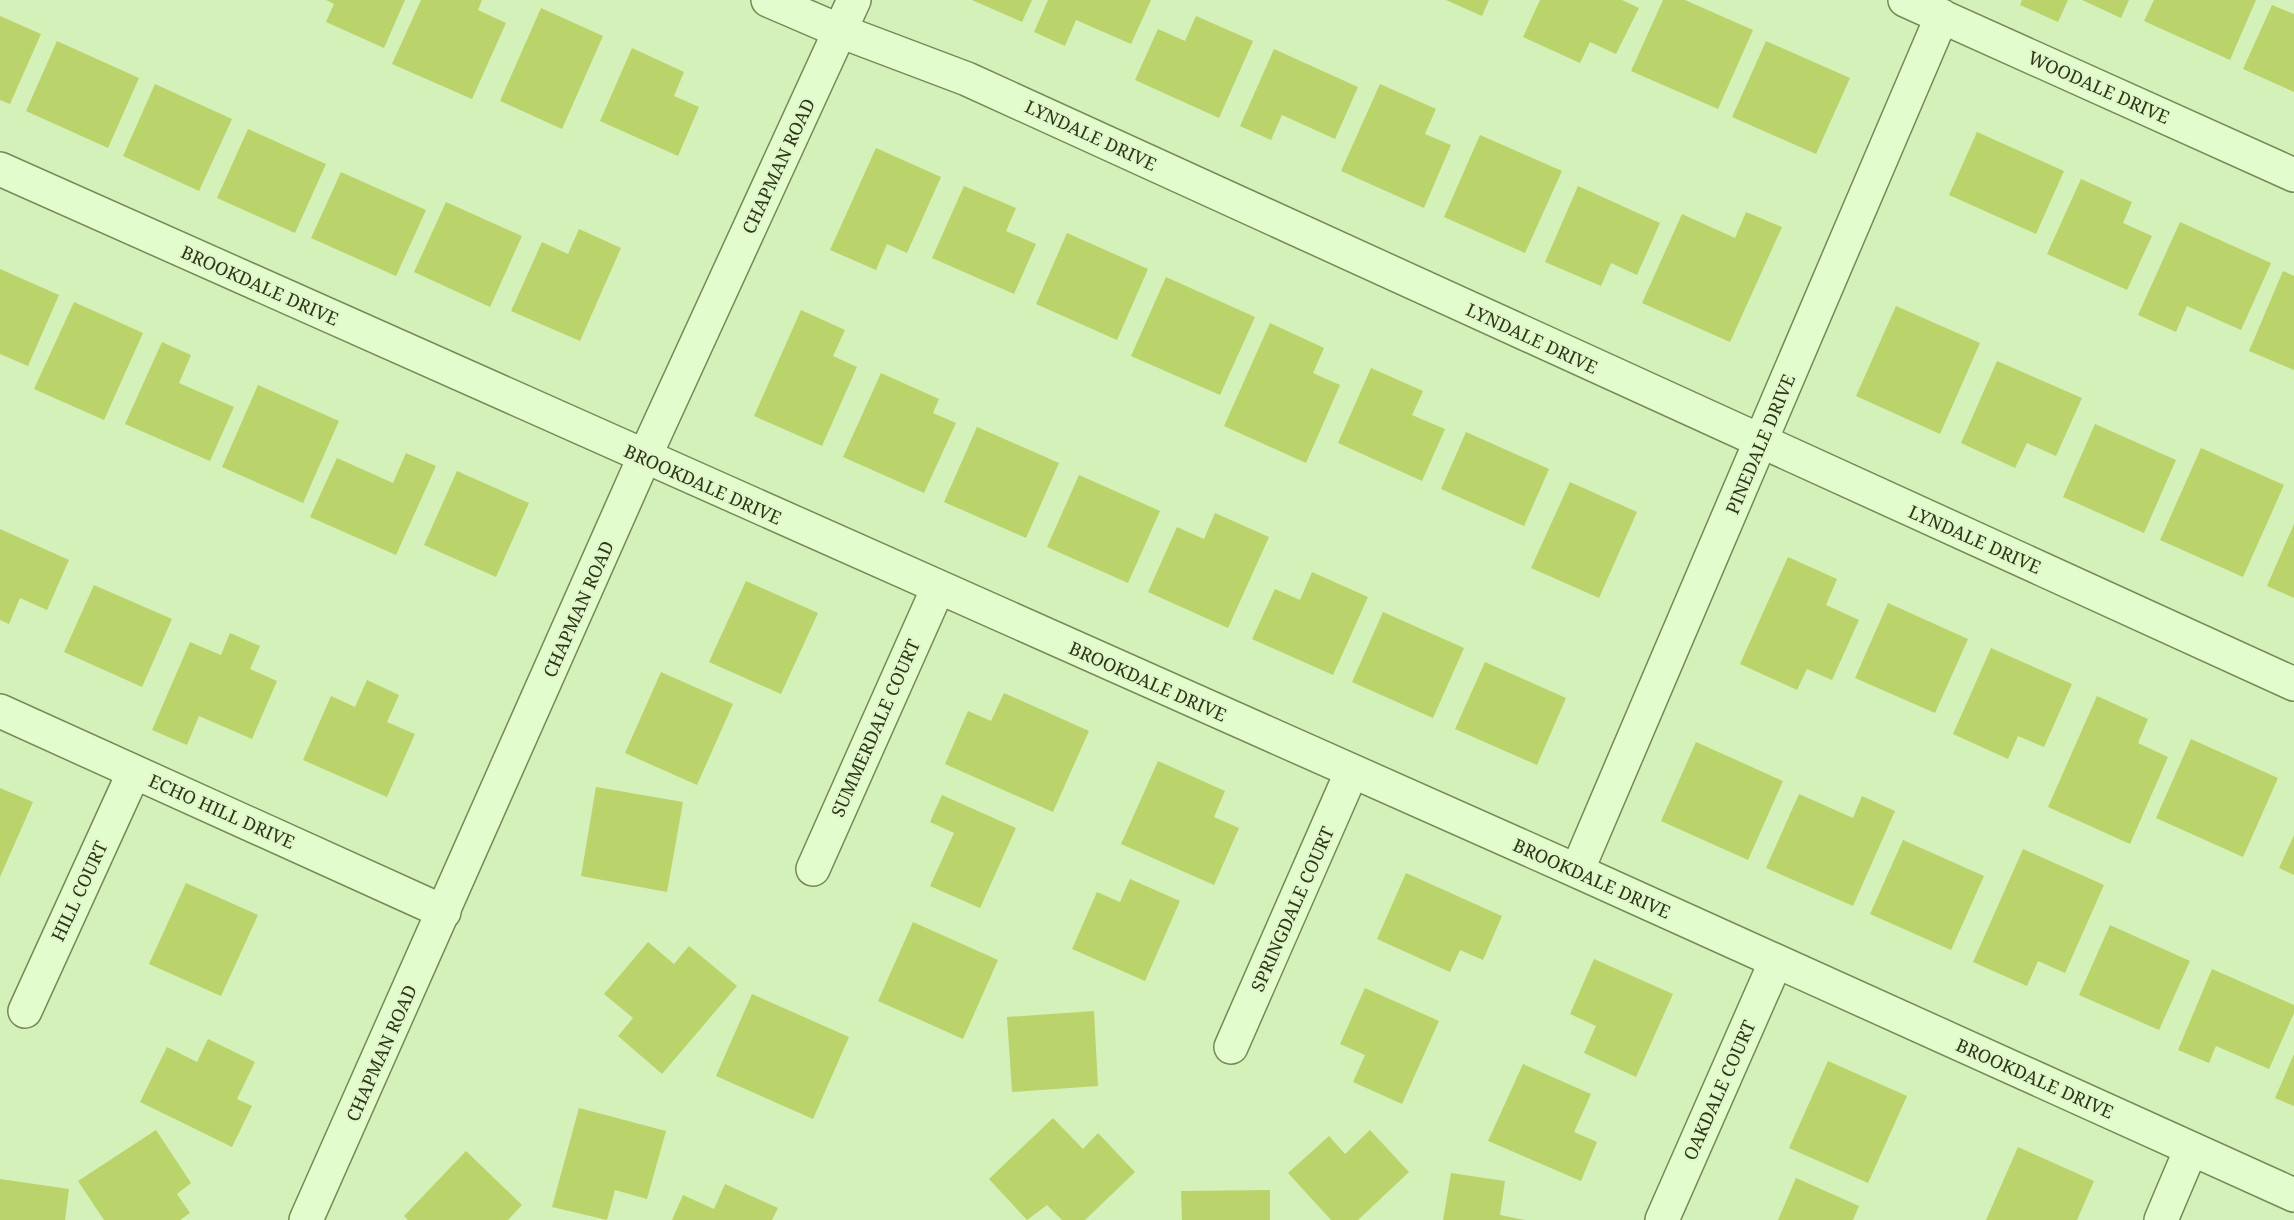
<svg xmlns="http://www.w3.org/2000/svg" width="2294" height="1220" font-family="'Noto Serif',serif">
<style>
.building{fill:#bbd36b}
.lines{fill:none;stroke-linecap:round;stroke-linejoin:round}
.minor-casing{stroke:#768953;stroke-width:36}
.tertiary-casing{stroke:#768953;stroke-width:36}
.minor{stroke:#e3fccd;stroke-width:33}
.tertiary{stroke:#e3fccd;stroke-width:33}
.labels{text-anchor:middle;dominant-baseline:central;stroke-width:4.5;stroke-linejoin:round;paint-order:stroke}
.street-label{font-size:18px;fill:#2e3619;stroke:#e0f8c9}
</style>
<rect width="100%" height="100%" fill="#d4f1b9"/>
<!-- building -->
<path class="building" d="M 326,0 L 405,0 L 384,48 L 326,22 L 334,4 Z
M 421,0 L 482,0 L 478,10 L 506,23 L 472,99 L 392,64 Z
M 972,0 L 1032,0 L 1022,22 Z
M 1048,0 L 1151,0 L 1131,44 L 1076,20 L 1065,46 L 1034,32 Z
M 1446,0 L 1489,0 L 1482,16 Z
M 1540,0 L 1622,0 L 1639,8 L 1616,54 L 1590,42 L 1580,63 L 1523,37 Z
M 1663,0 L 1685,0 L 1753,30 L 1718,109 L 1631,71 Z
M 2022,0 L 2068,0 L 2058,22 L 2020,5 Z
M 2082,0 L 2129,0 L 2121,18 Z
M 2154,0 L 2256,0 L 2230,60 L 2144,21 Z
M 2272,5 L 2294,14 L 2294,92 L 2243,69 Z
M 541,8 L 603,36 L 562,129 L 500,101 Z
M 0,16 L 41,34 L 10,104 L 0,100 Z
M 1196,16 L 1253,41 L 1219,118 L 1135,80 L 1158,29 L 1185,41 Z
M 57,41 L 139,78 L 108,148 L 26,111 Z
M 1766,41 L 1850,78 L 1816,154 L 1732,117 Z
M 632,48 L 684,72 L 674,96 L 699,107 L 678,156 L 600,121 Z
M 1274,49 L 1358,87 L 1335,139 L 1282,115 L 1271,140 L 1240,126 Z
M 155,84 L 232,119 L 199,191 L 123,156 Z
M 1380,84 L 1436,109 L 1425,134 L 1451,145 L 1424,208 L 1341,171 Z
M 248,129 L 326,164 L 295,233 L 217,198 Z
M 1977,132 L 2064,171 L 2036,234 L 1949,195 Z
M 1480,135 L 1562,171 L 1525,253 L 1444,217 Z
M 876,148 L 941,177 L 907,253 L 887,244 L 876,270 L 830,250 Z
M 341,172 L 426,210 L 396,276 L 311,238 Z
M 2081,179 L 2132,202 L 2123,223 L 2152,236 L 2127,290 L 2047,254 Z
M 964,186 L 1016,208 L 1006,231 L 1036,244 L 1014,294 L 932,258 Z
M 1578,186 L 1660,223 L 1637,275 L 1611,263 L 1601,286 L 1545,262 Z
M 446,202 L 522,236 L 490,307 L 414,272 Z
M 1746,212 L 1782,227 L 1730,342 L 1642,303 L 1682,214 L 1735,238 Z
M 2180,222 L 2271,263 L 2241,330 L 2187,306 L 2176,332 L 2138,315 Z
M 579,229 L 621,248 L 580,341 L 511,311 L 542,242 L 568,254 Z
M 1067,233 L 1148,269 L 1117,340 L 1036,304 Z
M 0,269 L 59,295 L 28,366 L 0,354 Z
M 2283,271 L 2294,276 L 2294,370 L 2249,351 Z
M 1166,277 L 1255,317 L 1220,395 L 1131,356 Z
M 74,302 L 143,333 L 104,420 L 34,389 Z
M 1896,306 L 1980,343 L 1940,434 L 1856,396 Z
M 801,310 L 845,330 L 833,356 L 857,367 L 822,446 L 754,416 Z
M 1270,323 L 1324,348 L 1313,373 L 1340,385 L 1306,463 L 1224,426 Z
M 162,342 L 191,355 L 179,383 L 234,407 L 210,461 L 125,424 Z
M 1997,361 L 2082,398 L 2056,456 L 2027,443 L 2015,468 L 1961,443 Z
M 1371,368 L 1423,391 L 1412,415 L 1445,429 L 1422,481 L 1338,443 Z
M 881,373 L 939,399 L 933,413 L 956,423 L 924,493 L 843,457 Z
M 258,385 L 339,421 L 303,503 L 222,467 Z
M 2095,424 L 2176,460 L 2144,533 L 2063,497 Z
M 977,427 L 1059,463 L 1026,538 L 944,502 Z
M 1466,432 L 1549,469 L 1524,526 L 1441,489 Z
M 2201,448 L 2284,485 L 2243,577 L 2160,540 Z
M 406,453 L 436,466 L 396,555 L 310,517 L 337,458 L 393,483 Z
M 457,471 L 529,503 L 496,577 L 424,545 Z
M 1079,475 L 1160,511 L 1128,583 L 1047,547 Z
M 1570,482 L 1637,512 L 1599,598 L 1531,568 Z
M 1215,513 L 1269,537 L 1228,628 L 1148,592 L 1177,527 L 1204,539 Z
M 2294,524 L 2294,598 L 2267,586 Z
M 0,529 L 69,560 L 47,610 L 20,598 L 9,624 L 0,620 Z
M 1788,557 L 1837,579 L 1826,605 L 1859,620 L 1832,680 L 1807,669 L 1797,690 L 1740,664 Z
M 1312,572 L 1368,597 L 1333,675 L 1252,639 L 1275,589 L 1300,600 Z
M 746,581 L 818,613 L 781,694 L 709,662 Z
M 94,585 L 172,619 L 142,687 L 64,652 Z
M 1888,603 L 1968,639 L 1935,713 L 1855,678 Z
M 1383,612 L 1464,648 L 1433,718 L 1352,682 Z
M 230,633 L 260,646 L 250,669 L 277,681 L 252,739 L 199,716 L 187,745 L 152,730 L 190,642 L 221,655 Z
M 1991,648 L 2072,684 L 2044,747 L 2018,736 L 2008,759 L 1953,734 Z
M 1485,662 L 1566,698 L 1537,765 L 1455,729 Z
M 661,672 L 733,704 L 697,785 L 625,753 Z
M 367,680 L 399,695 L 387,722 L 415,734 L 387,797 L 303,760 L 331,696 L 355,707 Z
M 1004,693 L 1089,731 L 1053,812 L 945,764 L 968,711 L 991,721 Z
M 2097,696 L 2148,719 L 2138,743 L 2168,757 L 2130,844 L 2048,807 Z
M 2191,739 L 2278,778 L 2243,857 L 2156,818 Z
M 1696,742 L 1783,781 L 1748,860 L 1661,821 Z
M 1158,761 L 1225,791 L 1214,817 L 1239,828 L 1214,885 L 1121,844 Z
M 596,787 L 683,802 L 667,892 L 581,876 Z
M 0,788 L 33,802 L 0,877 Z
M 1799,794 L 1853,818 L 1862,796 L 1895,811 L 1853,906 L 1766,868 Z
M 942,795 L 1016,828 L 980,908 L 930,886 L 954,833 L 930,822 Z
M 2294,835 L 2294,875 L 2279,868 Z
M 1903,840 L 1984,876 L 1951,950 L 1870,914 Z
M 2023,849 L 2104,885 L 2065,973 L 2038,961 L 2027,986 L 1973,962 Z
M 1406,873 L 1502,916 L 1483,960 L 1460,950 L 1450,972 L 1377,939 Z
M 1130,879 L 1180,901 L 1145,981 L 1072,949 L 1097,892 L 1120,902 Z
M 186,883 L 258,915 L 221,996 L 149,964 Z
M 913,922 L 998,960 L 963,1039 L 878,1001 Z
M 2110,925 L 2190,961 L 2159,1030 L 2079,995 Z
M 648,942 L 674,964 L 689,946 L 737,986 L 662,1074 L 618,1036 L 633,1018 L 604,994 Z
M 1594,959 L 1673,994 L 1636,1077 L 1584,1053 L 1596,1026 L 1570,1014 Z
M 2212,969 L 2294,1005 L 2294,1013 L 2269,1069 L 2216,1046 L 2209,1063 L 2178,1050 Z
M 1365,988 L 1439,1021 L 1402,1104 L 1353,1082 L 1365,1055 L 1340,1044 Z
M 752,994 L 849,1037 L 813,1119 L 716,1076 Z
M 1094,1011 L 1098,1086 L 1012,1092 L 1007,1017 Z
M 208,1039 L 255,1062 L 237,1099 L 252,1106 L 232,1147 L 140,1102 L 167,1047 L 197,1062 Z
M 2294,1054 L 2294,1106 L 2275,1098 Z
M 1828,1061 L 1907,1096 L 1868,1183 L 1789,1148 Z
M 1523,1064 L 1591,1094 L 1574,1132 L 1597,1142 L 1581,1181 L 1488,1141 Z
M 579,1108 L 666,1131 L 647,1199 L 615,1190 L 607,1220 L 552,1207 Z
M 1053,1118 L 1083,1149 L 1098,1133 L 1135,1172 L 1085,1220 L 1062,1220 L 1047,1205 L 1027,1220 L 989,1179 Z
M 156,1130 L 191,1183 L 177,1194 L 190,1213 L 180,1220 L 104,1220 L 78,1181 Z
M 1370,1130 L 1409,1172 L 1358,1220 L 1331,1220 L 1288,1173 L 1329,1136 L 1345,1154 Z
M 2018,1147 L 2094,1181 L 2077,1220 L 1986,1220 Z
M 466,1151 L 522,1205 L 508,1220 L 408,1220 L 404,1216 Z
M 1451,1173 L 1505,1181 L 1500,1215 L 1525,1220 L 1443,1220 Z
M 1796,1178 L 1859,1206 L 1853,1220 L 1778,1220 Z
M 0,1179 L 69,1189 L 65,1220 L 0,1220 Z
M 725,1184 L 778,1208 L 772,1220 L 672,1220 L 683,1195 L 714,1209 Z
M 1270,1190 L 1270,1220 L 1182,1220 L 1181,1191 Z"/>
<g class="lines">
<defs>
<path id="minor" d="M 768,0 L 840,31 L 967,79 L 2294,684
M 1905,0 L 2294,175
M 0,169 L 1577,871 L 2294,1195
M 0,711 L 444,912
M 813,869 L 938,588
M 1577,871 L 1942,16
M 25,1011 L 134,772
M 1231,1047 L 1352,771
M 1662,1220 L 1776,961
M 2161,1220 L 2191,1149"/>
<path id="tertiary" d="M 306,1220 L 644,458 L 854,0"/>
</defs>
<!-- minor casing -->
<use href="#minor" class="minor-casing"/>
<!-- tertiary casing -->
<use href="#tertiary" class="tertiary-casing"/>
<!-- minor -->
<use href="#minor" class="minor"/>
<!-- tertiary -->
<use href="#tertiary" class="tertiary"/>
</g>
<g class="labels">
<!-- street labels -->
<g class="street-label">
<text transform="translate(2099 87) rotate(24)">WOODALE DRIVE</text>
<text transform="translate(1091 135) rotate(25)">LYNDALE DRIVE</text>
<text transform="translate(778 166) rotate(-65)">CHAPMAN ROAD</text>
<text transform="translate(260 285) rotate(24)">BROOKDALE DRIVE</text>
<text transform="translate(1532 338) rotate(25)">LYNDALE DRIVE</text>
<text transform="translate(1760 444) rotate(-67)">PINEDALE DRIVE</text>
<text transform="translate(703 484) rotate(24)">BROOKDALE DRIVE</text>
<text transform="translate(1975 539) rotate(24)">LYNDALE DRIVE</text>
<text transform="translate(578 609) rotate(-66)">CHAPMAN ROAD</text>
<text transform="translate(1148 681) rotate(24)">BROOKDALE DRIVE</text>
<text transform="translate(875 728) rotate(-66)">SUMMERDALE COURT</text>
<text transform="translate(222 811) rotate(24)">ECHO HILL DRIVE</text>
<text transform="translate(1592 878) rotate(24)">BROOKDALE DRIVE</text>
<text transform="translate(79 891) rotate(-65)">HILL COURT</text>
<text transform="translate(1292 909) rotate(-66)">SPRINGDALE COURT</text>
<text transform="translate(381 1053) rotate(-66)">CHAPMAN ROAD</text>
<text transform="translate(2035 1078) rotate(24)">BROOKDALE DRIVE</text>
<text transform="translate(1719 1090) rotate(-66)">OAKDALE COURT</text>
</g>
</g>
</svg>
